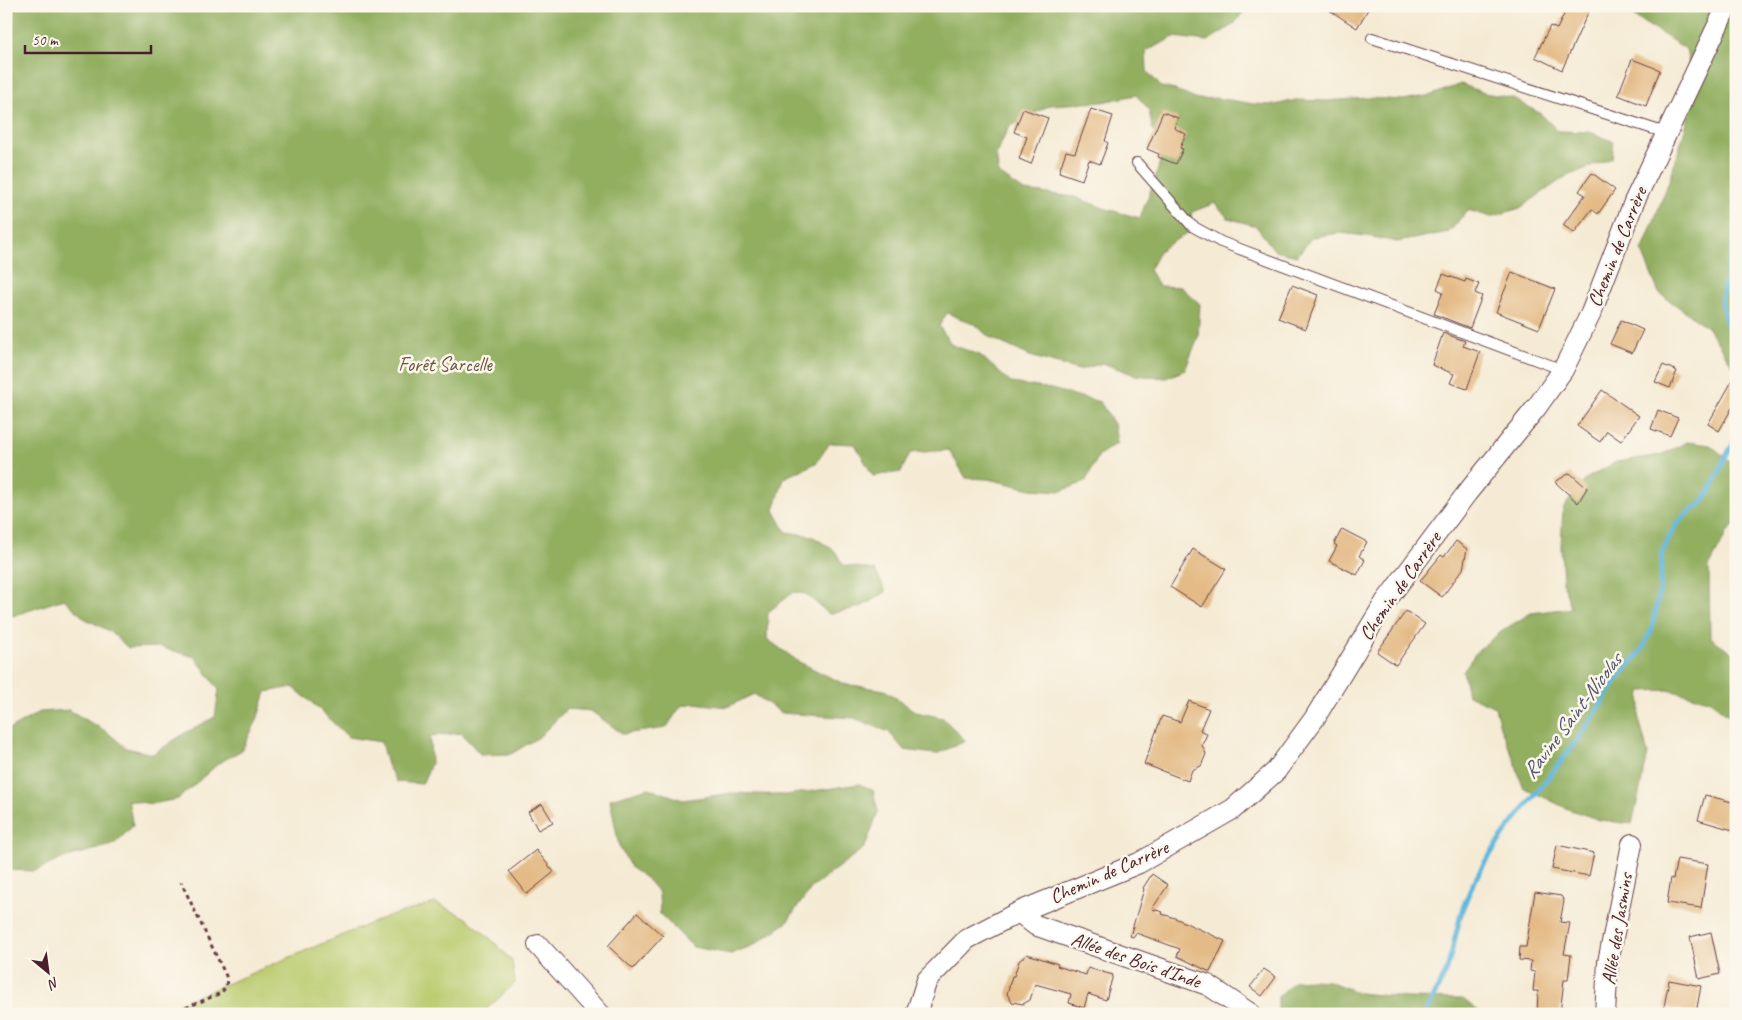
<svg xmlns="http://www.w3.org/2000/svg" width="1742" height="1020" font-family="Caveat,sans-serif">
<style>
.green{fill:#b9cb6e;stroke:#82754c}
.forest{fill:#92af61;stroke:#6e6746;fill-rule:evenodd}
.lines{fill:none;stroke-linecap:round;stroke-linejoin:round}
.stream{stroke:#5fb6dc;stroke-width:5}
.building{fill:#e4bb87}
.lane-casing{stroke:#643e44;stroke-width:12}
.street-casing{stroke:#643e44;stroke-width:22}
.path{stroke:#643e44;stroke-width:3;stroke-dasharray:4 4;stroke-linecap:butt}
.lane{stroke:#fff;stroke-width:10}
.street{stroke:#fff;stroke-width:20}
.labels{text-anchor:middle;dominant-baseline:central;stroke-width:5;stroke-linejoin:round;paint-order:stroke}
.street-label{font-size:20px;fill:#4a1f2b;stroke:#fbf7ec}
.park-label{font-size:20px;fill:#6b533f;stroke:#fbf7ec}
.water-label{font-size:21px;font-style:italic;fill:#515469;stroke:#fbf7ec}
</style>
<rect width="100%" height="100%" fill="#fbf7ec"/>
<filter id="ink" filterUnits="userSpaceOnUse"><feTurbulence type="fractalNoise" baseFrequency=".02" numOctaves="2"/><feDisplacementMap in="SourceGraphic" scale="10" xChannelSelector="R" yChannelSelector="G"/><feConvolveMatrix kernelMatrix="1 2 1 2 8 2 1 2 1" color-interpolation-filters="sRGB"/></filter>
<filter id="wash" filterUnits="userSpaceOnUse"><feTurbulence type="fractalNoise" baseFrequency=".0096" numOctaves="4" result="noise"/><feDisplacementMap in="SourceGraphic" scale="20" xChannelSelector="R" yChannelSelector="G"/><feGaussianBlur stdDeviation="1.12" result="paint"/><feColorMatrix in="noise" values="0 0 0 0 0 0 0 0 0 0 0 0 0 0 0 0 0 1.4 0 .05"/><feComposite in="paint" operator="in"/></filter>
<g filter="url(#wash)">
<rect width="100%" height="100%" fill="#f5ebd5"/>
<!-- green -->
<path class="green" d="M 435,903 L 465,917 L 491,939 L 512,961 L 515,983 L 481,1014 L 154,1014 L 386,917 Z"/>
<!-- forest -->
<path class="forest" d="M 6,6 L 1248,6 L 1234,24 L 1208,41 L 1174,37 L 1146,51 L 1147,71 L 1161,87 L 1175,90 L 1195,99 L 1217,98 L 1254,104 L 1275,105 L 1296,100 L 1326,101 L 1368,98 L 1403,100 L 1432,95 L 1461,84 L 1484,93 L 1513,98 L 1541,114 L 1558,131 L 1590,132 L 1614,142 L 1612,158 L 1565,177 L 1520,208 L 1491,217 L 1468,210 L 1449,232 L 1397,242 L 1367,236 L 1340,233 L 1312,237 L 1297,256 L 1275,251 L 1256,226 L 1228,218 L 1215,203 L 1192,212 L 1187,233 L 1160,250 L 1149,270 L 1159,286 L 1181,287 L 1200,304 L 1198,337 L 1185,370 L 1166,378 L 1135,375 L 1103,363 L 1079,370 L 1030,356 L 989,337 L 976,325 L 947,313 L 939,326 L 952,345 L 980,355 L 1011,383 L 1051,389 L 1100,402 L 1114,424 L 1117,443 L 1099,455 L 1085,482 L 1061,491 L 1031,489 L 988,479 L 966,478 L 949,450 L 910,453 L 901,472 L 873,476 L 855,444 L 830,443 L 816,463 L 784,478 L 774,510 L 786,532 L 812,536 L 835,551 L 843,565 L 875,570 L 886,592 L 861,607 L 829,614 L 806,594 L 794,592 L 768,612 L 767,639 L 799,662 L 844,684 L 885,690 L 916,712 L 943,718 L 966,741 L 936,754 L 904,750 L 889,732 L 854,718 L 782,713 L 754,694 L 727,707 L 694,703 L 681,706 L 666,728 L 623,734 L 591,711 L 567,709 L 539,737 L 511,754 L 481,755 L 461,733 L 430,736 L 431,764 L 422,784 L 397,782 L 387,765 L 381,742 L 348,737 L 317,707 L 293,687 L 266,692 L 257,720 L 242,750 L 219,763 L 178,799 L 151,804 L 128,800 L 133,826 L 113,845 L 66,857 L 35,871 L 6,870 L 6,731 L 40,712 L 69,710 L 107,732 L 126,748 L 153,754 L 185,733 L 215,717 L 219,690 L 195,657 L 160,647 L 128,648 L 111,632 L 84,618 L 64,599 L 6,618 ZM 1136,95 L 1149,109 L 1152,128 L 1163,148 L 1157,173 L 1140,218 L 1106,209 L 1075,197 L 1024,191 L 999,174 L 996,154 L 1009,127 L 1050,105 L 1102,102 Z
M 1617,6 L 1736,6 L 1736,370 L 1707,327 L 1659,293 L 1642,252 L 1672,173 L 1695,95 L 1686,49 Z
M 1687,442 L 1710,445 L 1736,466 L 1736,523 L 1727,533 L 1709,567 L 1710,637 L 1736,655 L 1736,721 L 1709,700 L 1668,690 L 1641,691 L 1639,719 L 1648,754 L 1632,824 L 1600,820 L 1568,809 L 1523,787 L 1513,757 L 1500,727 L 1495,707 L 1468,695 L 1463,671 L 1478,650 L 1505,629 L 1531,613 L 1571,608 L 1563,583 L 1561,546 L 1563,508 L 1587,478 L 1616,462 L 1661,455 Z
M 859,784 L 873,790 L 878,812 L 865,847 L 812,887 L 786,923 L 754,945 L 731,954 L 693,947 L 660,914 L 659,893 L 646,878 L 631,868 L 619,846 L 610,799 L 649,788 L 683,800 L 732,793 L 786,795 Z
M 1312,980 L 1329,981 L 1359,993 L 1407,998 L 1463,999 L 1482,1014 L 1278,1014 L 1278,997 L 1294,981 Z"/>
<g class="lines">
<!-- stream -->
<path class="stream" d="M 1736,232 L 1721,301 L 1726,321 L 1736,348
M 1425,1014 L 1447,970 L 1462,910 L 1471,888 L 1485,862 L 1505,833 L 1582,734 L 1617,680 L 1641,651 L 1651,632 L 1660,589 L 1662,553 L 1668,539 L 1676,525 L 1687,514 L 1702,503 L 1712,488 L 1726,456 L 1736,439"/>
</g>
<g id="blocks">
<!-- building -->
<path class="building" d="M 1323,6 L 1370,6 L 1357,28 Z
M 1568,6 L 1591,6 L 1562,70 L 1535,57 L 1550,26 L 1557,29 Z
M 1632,59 L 1660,70 L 1646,106 L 1618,95 Z
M 1023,109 L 1048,118 L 1031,164 L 1019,159 L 1027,137 L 1014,132 Z
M 1091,109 L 1113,116 L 1105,141 L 1108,143 L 1100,164 L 1089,160 L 1082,180 L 1059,172 L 1066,151 L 1075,153 Z
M 1163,112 L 1178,118 L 1174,128 L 1186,134 L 1180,148 L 1183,149 L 1176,164 L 1158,157 L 1159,154 L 1147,149 Z
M 1592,173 L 1615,190 L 1598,214 L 1592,209 L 1574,233 L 1563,225 L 1585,195 L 1579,191 Z
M 1512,272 L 1555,289 L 1539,329 L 1496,312 Z
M 1443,274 L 1465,282 L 1466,279 L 1479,284 L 1475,293 L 1482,296 L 1470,328 L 1434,314 L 1443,292 L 1437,289 Z
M 1292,285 L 1318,295 L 1306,329 L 1278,318 Z
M 1621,320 L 1643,330 L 1632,353 L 1610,344 Z
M 1443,333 L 1465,341 L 1463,346 L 1480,352 L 1467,389 L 1450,383 L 1454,374 L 1432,365 Z
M 1663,365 L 1677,371 L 1670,388 L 1655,382 Z
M 1736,374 L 1736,401 L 1719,431 L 1708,424 Z
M 1602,390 L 1639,416 L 1621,441 L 1607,431 L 1600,442 L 1577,426 Z
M 1658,410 L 1678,418 L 1670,436 L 1651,429 Z
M 1570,473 L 1587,488 L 1578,503 L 1555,482 Z
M 1342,529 L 1367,542 L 1359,556 L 1365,560 L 1357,575 L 1329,561 L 1337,546 L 1334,544 Z
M 1456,541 L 1467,549 L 1463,569 L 1442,597 L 1420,581 L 1441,555 L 1444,557 Z
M 1193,549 L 1226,569 L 1202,607 L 1170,587 Z
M 1406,611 L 1425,624 L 1396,665 L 1377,652 Z
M 1189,701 L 1209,709 L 1200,730 L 1207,734 L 1202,745 L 1206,754 L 1201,766 L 1192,770 L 1188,781 L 1144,764 L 1162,716 L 1180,722 Z
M 1705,795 L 1736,803 L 1736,831 L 1698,820 Z
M 542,804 L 553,822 L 538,830 L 528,812 Z
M 1557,845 L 1594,853 L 1589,876 L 1552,869 Z
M 536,850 L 554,872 L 527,894 L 509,871 Z
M 1677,859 L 1708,864 L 1701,908 L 1667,903 L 1671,878 L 1673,879 Z
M 1152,874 L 1168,885 L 1152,909 L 1163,912 L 1162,914 L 1175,918 L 1225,941 L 1210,972 L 1177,956 L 1180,949 L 1136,933 L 1133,937 L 1130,936 L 1144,889 L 1143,888 Z
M 1535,892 L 1561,896 L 1564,901 L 1560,922 L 1570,923 L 1564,954 L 1571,955 L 1568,980 L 1564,980 L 1560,1014 L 1537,1014 L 1538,991 L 1533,991 L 1535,972 L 1530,971 L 1531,961 L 1519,960 L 1520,947 L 1526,947 Z
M 637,913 L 663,936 L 633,969 L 608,946 Z
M 1711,932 L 1720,974 L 1699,979 L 1690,937 Z
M 1027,954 L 1058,964 L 1057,966 L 1086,975 L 1088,968 L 1113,975 L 1106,1000 L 1088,994 L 1084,1008 L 1069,1003 L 1071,994 L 1035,984 L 1030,1000 L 1023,1004 L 1012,1002 L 1007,994 L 1012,976 L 1014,976 L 1019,961 Z
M 1264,969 L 1276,977 L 1262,996 L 1250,987 Z
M 1669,980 L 1701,986 L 1696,1013 L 1664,1007 Z"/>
</g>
</g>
<g filter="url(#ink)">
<use href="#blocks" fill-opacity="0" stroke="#643e44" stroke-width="1"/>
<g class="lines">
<defs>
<path id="lane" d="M 1372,38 L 1666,133
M 1137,163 L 1192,226 L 1221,242 L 1563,370"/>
<path id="street" d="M 1019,912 L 1035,925 L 1208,985 L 1251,1014
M 538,945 L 600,1014
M 916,1014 L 927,980 L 967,939 L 1019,912 L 1139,863 L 1233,809 L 1276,771 L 1314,719 L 1386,601 L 1467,493 L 1536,408 L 1563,370 L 1591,313 L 1634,202 L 1727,6
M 1605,1014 L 1608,962 L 1632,844"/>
</defs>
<!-- lane casing -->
<use href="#lane" class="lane-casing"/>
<!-- street casing -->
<use href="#street" class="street-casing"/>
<!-- path -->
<path class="path" d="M 171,1014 L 221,993 L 226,987 L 227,978 L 181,882"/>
<!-- lane -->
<use href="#lane" class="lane"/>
<!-- street -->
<use href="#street" class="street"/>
</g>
</g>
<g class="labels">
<!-- street labels -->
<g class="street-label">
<text transform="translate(1617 247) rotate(-68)">Chemin de Carrère</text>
<text transform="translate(1400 586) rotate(-55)">Chemin de Carrère</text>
<text transform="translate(1109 872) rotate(-24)">Chemin de Carrère</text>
<text transform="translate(1617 929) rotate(-81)">Allée des Jasmins</text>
<text transform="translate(1136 960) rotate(19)">Allée des Bois d'Inde</text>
</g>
<!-- park labels -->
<g class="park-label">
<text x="445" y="364">Forêt Sarcelle</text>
</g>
<!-- water labels -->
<g class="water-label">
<text transform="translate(1572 716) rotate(-53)">Ravine Saint-Nicolas</text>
</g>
</g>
<!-- margin -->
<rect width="1742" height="1020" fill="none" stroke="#fbf7ec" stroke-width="25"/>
<!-- north arrow -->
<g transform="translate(48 972) rotate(151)" stroke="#fbf7ec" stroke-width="4" paint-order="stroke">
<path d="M0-4L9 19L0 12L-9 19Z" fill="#4a1f2b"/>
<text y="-8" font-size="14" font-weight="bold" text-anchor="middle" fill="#4a1f2b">N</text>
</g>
<!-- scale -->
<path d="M25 45v8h126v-8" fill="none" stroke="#4a1f2b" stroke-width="2.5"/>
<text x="32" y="45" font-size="15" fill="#4a1f2b" stroke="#fbf7ec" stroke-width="4" paint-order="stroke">50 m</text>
</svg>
